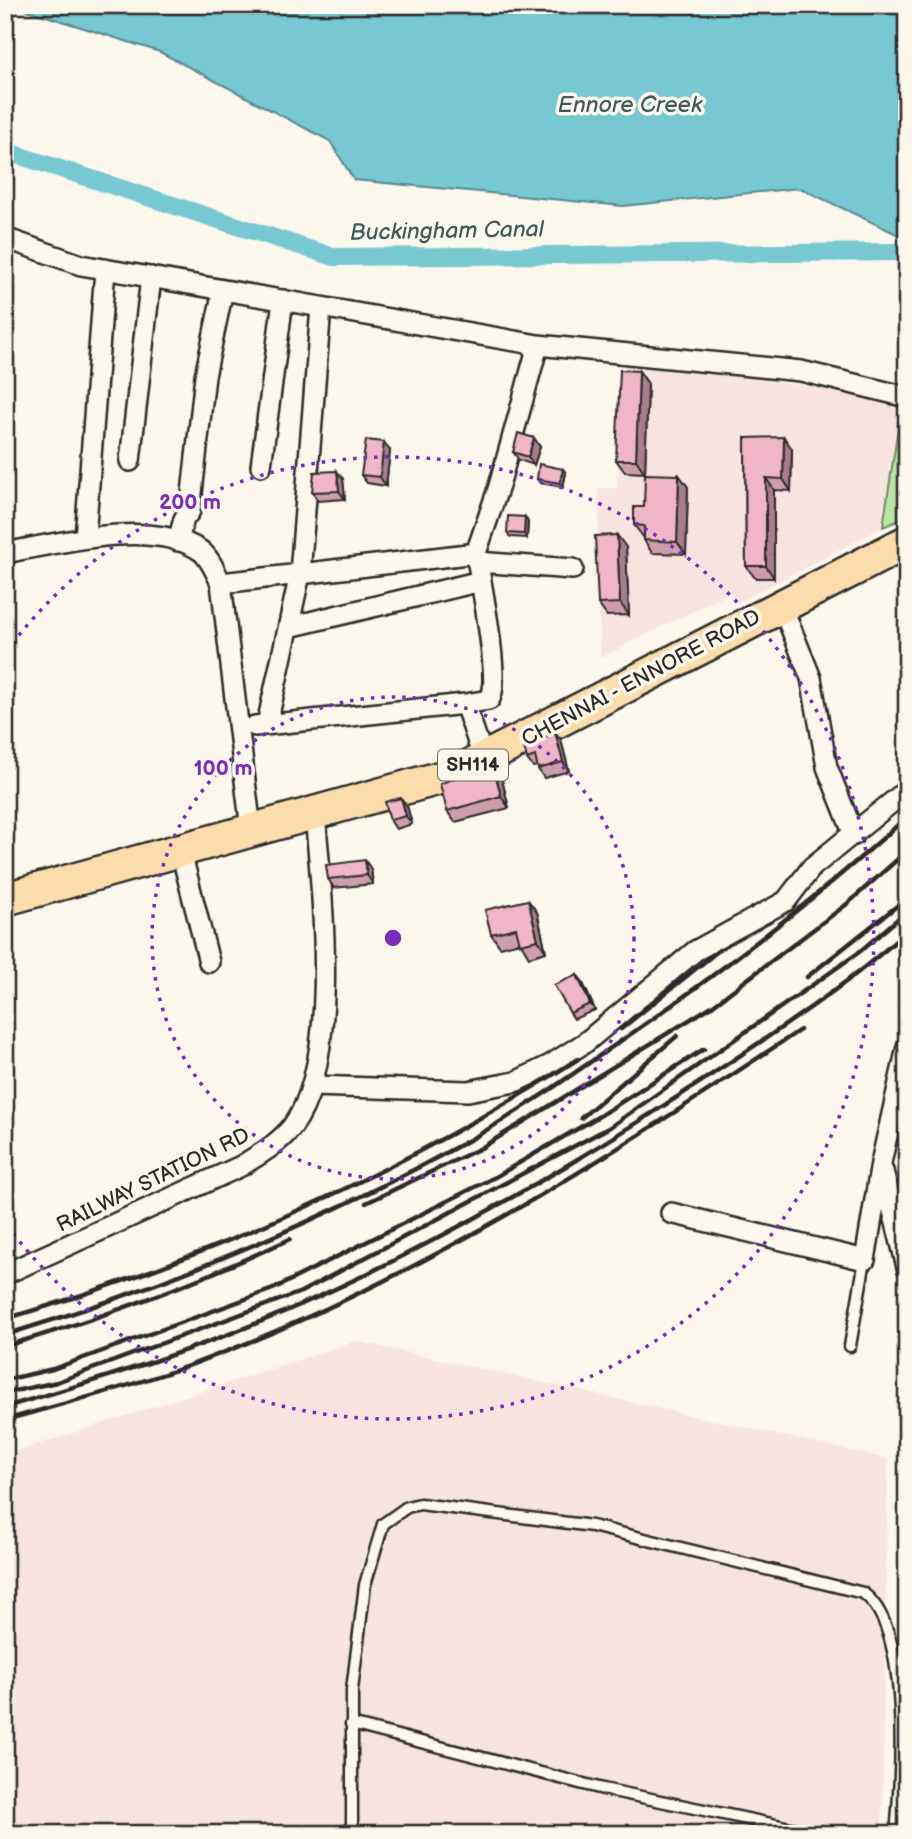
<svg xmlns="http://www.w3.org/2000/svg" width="912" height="1839" font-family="'Balsamiq Sans',sans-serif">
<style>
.built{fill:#f7e4e1}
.green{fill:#b9e5a2;stroke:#728866;stroke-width:2}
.water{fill:#78c8d1;stroke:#59898f;stroke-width:2}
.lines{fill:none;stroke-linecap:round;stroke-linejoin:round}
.canal{stroke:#78c8d1;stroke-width:18}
.lane-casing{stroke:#2b2b2b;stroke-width:15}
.street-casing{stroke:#2b2b2b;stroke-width:24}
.primary-casing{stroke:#2b2b2b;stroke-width:37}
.lane{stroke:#fbf7ec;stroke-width:10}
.street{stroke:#fbf7ec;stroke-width:19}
.primary{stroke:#fbddab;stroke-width:32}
.rail{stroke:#2b2b2b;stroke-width:4.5}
.wall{fill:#ce9dac;stroke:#2b2b2b;stroke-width:2}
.shaded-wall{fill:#a77f8c;stroke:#2b2b2b;stroke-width:2}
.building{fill:#efb6c8;stroke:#2b2b2b;stroke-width:2}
.ring{fill:none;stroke:#7b2cbf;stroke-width:3.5;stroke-dasharray:3.5 7}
.labels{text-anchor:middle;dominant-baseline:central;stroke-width:7;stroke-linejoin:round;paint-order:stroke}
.shield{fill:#fbf7ec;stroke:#696865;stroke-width:2}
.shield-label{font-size:19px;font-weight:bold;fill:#2b2b2b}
.street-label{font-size:21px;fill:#2b2b2b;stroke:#fbf7ec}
.water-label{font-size:23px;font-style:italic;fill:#425a5d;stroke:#fbf7ec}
.centre{fill:#7b2cbf;stroke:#fbf7ec;stroke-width:3.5}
.ring-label{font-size:21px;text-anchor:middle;font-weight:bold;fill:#7b2cbf;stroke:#fbf7ec;stroke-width:7;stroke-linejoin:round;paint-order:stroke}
</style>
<rect width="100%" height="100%" fill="#fbf7ec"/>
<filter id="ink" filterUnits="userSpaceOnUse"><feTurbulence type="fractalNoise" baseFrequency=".0143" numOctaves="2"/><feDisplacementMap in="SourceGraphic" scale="14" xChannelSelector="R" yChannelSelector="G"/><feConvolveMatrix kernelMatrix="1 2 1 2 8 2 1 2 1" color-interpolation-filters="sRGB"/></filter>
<g filter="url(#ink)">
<!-- built -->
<path class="built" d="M 624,361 L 859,393 L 901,407 L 883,527 L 737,603 L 731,592 L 600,658 L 598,488 L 617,488 Z
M 356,1341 L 888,1459 L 882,1834 L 5,1834 L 5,1455 Z"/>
<!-- green -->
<path class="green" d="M 901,407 L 907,410 L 907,517 L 883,527 Z"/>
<!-- water -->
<path class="water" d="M 11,5 L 907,5 L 907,239 L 800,188 L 623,206 L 354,180 L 330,141 L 160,52 Z"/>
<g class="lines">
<!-- canal -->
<path class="canal" d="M 5,151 L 334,257 L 907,252"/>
<defs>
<path id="lane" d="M 850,1346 L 865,1260
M 351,1724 L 603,1789 L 819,1834
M 352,1834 L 352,1690 L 365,1585 L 383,1524 L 407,1507 L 420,1504 L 592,1526 L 863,1593 C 912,1628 901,1779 896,1834"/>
<path id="street" d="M 5,238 L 81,265 L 538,345 L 801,371 L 907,397
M 130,461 L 151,277
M 261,466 L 283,300
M 85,538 L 105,269
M 178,541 L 184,519 L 190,511 L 205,376 L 223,290
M 5,553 C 58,543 153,518 201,551 C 210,558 216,573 221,583 L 251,830
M 477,562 L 573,569
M 221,583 L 300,574 L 321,307
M 781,604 L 811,678 L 827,767 L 854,835
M 289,627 L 481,581
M 465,704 L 489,700 C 502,685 480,577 476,553
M 267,724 L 300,574 L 476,553 L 499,486 L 538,345
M 255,726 L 465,704 L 484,760
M 180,848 L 209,962
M 312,1086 L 468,1091 L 515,1082 L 550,1065 L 586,1042 L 695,951 L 786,901 L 812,867 L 907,790
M 883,1171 L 907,1267
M 671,1213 L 865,1260 L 881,1163 L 907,1047
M 5,1274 L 241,1166 C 260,1154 278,1144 292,1127 C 341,1063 322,893 315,815"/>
<path id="primary" d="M 5,899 L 454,774 L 907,542"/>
</defs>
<!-- lane casing -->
<use href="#lane" class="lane-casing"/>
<!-- street casing -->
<use href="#street" class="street-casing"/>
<!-- primary casing -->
<use href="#primary" class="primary-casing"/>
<!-- lane -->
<use href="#lane" class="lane"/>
<!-- street -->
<use href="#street" class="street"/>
<!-- primary -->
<use href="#primary" class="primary"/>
<!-- rail -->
<path class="rail" d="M 807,977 L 907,898
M 621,1029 L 719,950
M 581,1118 L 677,1036
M 366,1203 L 481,1148 L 712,1006 L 847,904 L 907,851
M 5,1319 C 206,1260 401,1172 578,1059
M 5,1335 C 166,1286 326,1220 473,1138 C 527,1107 577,1071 628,1036 C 725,969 819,896 907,817
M 5,1346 C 103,1318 198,1282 290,1239
M 5,1380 L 53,1369 L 273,1289 L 495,1177 L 601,1115 L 704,1049
M 5,1393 L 57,1382 L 301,1292 L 610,1127 L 858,953 L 907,911
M 5,1407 C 97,1381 198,1349 286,1311 C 434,1247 576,1164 711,1075 C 778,1030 847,986 907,931
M 5,1420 C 66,1403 129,1387 188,1366 C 408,1286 607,1159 800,1030"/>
</g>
<!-- wall -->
<path class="wall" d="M 639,371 L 648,384 L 645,473 L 625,472 L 616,460 Z
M 534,438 L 540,447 L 534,465 L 519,460 L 513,452 Z
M 745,438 L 792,449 L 791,491 L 774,490 L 774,578 L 755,578 L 746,566 Z
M 390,451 L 386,486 L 367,483 L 361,475 Z
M 563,469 L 566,473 L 563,487 L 540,483 L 537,479 Z
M 679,475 L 688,487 L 686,554 L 652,553 L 644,540 L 644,538 L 634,525 L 644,507 Z
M 343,479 L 345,499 L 318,501 L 312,492 Z
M 525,517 L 528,522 L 527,538 L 510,537 L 507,533 Z
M 626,547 L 629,615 L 607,616 L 598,604 Z
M 555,732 L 561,740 L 569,771 L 544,778 L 538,769 L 538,766 L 533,767 L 527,759 Z
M 492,761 L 500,772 L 509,808 L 455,822 L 447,811 Z
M 407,806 L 412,824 L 396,829 L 390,820 Z
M 371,869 L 373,884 L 334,888 L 328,879 Z
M 537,912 L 546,952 L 529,957 L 520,942 L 500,947 L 491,934 Z
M 577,975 L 582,981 L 595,1010 L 574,1019 L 570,1013 Z"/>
<!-- shaded-wall -->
<path class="shaded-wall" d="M 639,371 L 648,384 L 645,473 L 636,460 Z
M 784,437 L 792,449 L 791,491 L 783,479 Z
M 534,438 L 540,447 L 534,465 L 528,457 Z
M 384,442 L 390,451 L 386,486 L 380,477 Z
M 563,469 L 566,473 L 563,487 L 560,483 Z
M 337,471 L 343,479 L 345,499 L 339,491 Z
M 679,475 L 688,487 L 686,554 L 677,542 Z
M 766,478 L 774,490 L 774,578 L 766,566 Z
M 525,517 L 528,522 L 527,538 L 524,534 Z
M 617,535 L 626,547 L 629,615 L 620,603 Z
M 555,732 L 561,740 L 569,771 L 563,762 Z
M 492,761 L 500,772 L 509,808 L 501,796 Z
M 401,798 L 407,806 L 412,824 L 406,816 Z
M 365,860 L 371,869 L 373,884 L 367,875 Z
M 528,900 L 537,912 L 546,952 L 538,940 Z
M 577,975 L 582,981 L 595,1010 L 590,1004 Z"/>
<!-- building -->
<path class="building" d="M 620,370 L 639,371 L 636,460 L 616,460 Z
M 518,433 L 534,438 L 528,457 L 513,452 Z
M 784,437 L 783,479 L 766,478 L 766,566 L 746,566 L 745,438 Z
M 366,440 L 384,442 L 380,477 L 361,475 Z
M 539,464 L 563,469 L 560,483 L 537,479 Z
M 337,471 L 339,491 L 312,492 L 314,472 Z
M 645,474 L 679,475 L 677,542 L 644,540 L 644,526 L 634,525 L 634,507 L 644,507 Z
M 508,516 L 525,517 L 524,534 L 507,533 Z
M 617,535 L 620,603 L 598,604 L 595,536 Z
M 555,732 L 563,762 L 538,769 L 535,756 L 527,759 L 524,747 Z
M 492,761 L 501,796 L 447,811 L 440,784 Z
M 401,798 L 406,816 L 390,820 L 385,802 Z
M 365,860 L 367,875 L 328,879 L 326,865 Z
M 528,900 L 538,940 L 520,944 L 516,928 L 491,934 L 485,910 Z
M 577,975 L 590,1004 L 570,1013 L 554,985 Z"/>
</g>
<!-- distance rings -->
<g class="ring">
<circle cx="393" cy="938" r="241"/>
<path d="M6 652A481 481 0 1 1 6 1224"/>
</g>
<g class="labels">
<!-- shield labels -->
<rect class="shield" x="438" y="749.5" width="70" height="31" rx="5"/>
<g class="shield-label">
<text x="473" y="765">SH114</text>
</g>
<!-- street labels -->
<g class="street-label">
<text transform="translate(641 678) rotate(-28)">CHENNAI - ENNORE ROAD</text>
<text transform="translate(153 1180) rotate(-26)">RAILWAY STATION RD</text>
</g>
<!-- water labels -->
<g class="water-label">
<text x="630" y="105">Ennore Creek</text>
<text transform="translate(447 231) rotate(-1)">Buckingham Canal</text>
</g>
</g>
<circle cx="393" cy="938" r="10" class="centre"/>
<g class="ring-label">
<text x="190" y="509">200 m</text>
<text x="223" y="775">100 m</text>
</g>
<!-- margin -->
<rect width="912" height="1839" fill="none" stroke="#fbf7ec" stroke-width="28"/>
<rect x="14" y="14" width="884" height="1811" fill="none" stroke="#2b2b2b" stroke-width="2.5" filter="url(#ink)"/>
</svg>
